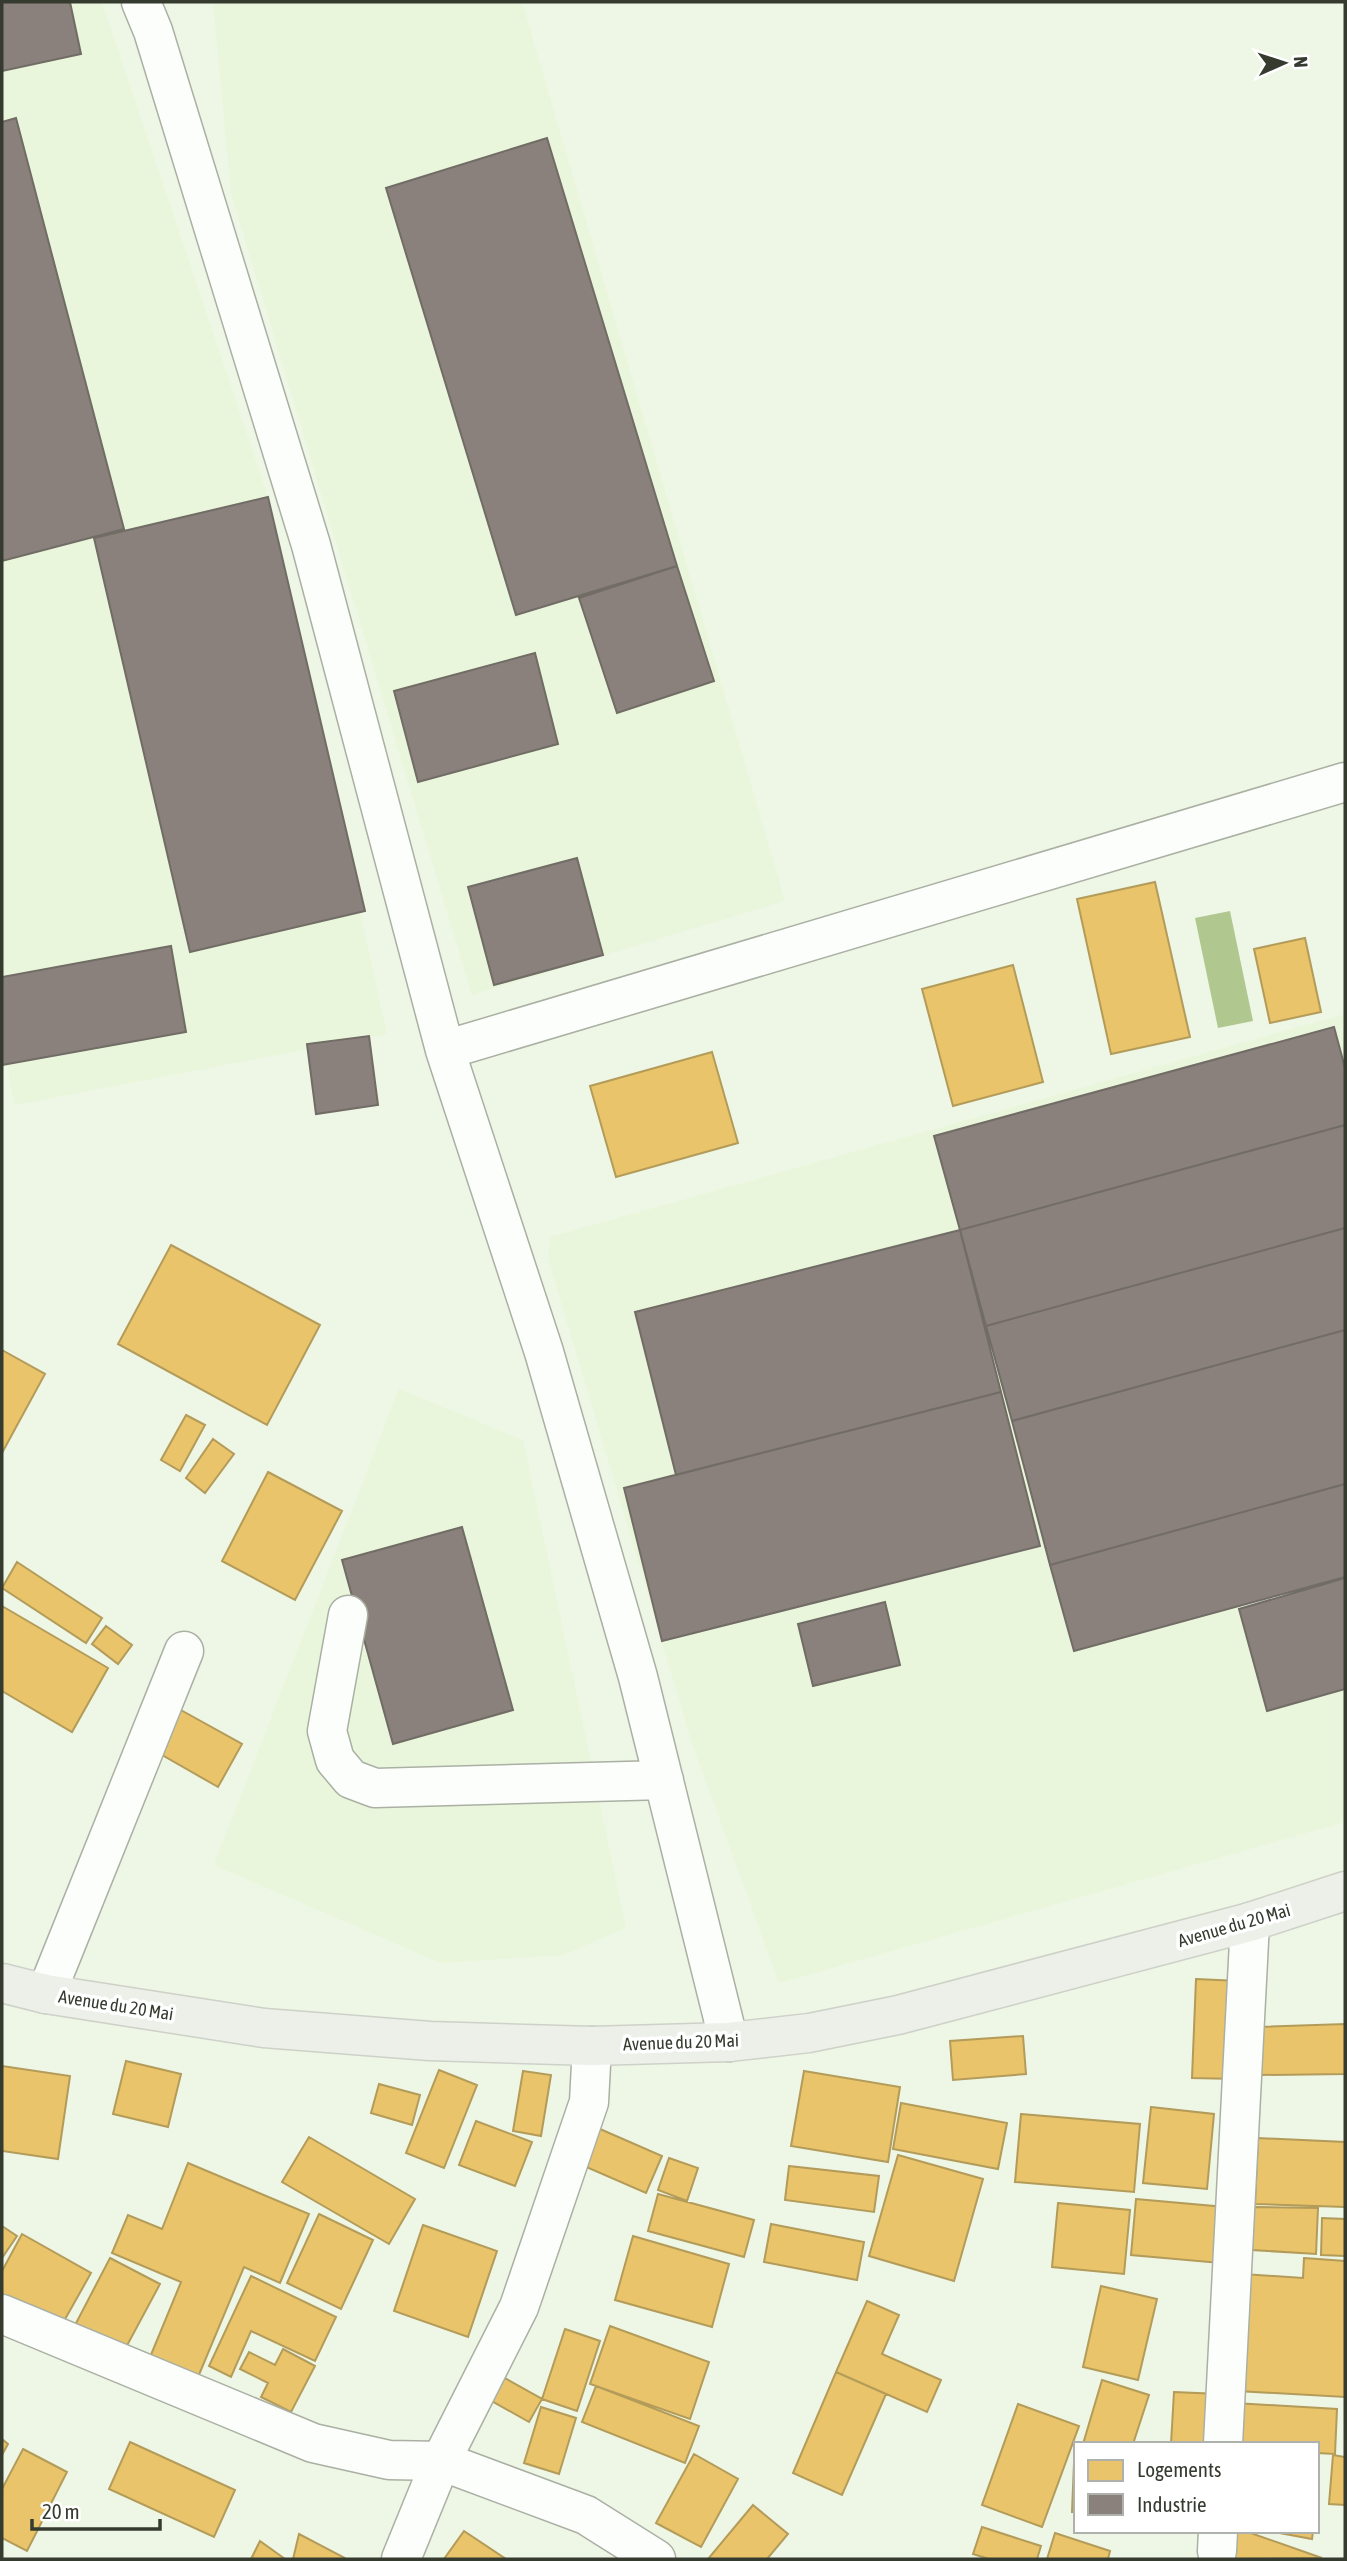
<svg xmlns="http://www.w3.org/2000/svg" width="1347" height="2561" font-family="'Asap Condensed',sans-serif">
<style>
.built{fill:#eaf6db}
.water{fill:#b0c88f}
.homes{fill:#e9c46a;stroke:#b39b59;stroke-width:2}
.industry{fill:#8a817c;stroke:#716c65;stroke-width:2}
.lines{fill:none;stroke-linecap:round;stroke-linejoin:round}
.minor-casing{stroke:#aab0a3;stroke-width:41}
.major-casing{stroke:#cdd1c8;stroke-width:41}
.minor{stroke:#fcfefb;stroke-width:38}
.major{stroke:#ecf0e8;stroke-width:38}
.labels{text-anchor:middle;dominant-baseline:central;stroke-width:7;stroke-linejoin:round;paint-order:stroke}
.street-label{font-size:18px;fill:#363b30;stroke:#fff}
</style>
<rect width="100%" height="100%" fill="#eef6e5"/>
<!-- built -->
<path class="built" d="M 2,2 L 102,2 L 268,497 L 387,1034 L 15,1105 L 2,1043 Z
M 213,2 L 522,2 L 785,901 L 472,995 L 231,193 Z
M 1345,1014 L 1345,1822 L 779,1983 L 692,1743 L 548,1258 L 550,1237 Z
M 399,1389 L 523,1440 L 626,1928 L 563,1955 L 441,1963 L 214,1865 Z"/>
<!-- water -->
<path class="water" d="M 1230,911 L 1253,1021 L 1218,1028 L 1195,918 Z"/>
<!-- homes -->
<path class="homes" d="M 1155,882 L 1190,1037 L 1111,1054 L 1077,899 Z
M 1305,938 L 1321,1012 L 1270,1023 L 1254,949 Z
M 1013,965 L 1043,1082 L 953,1106 L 922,989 Z
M 712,1052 L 738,1143 L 616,1177 L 590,1086 Z
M 171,1245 L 320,1325 L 267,1425 L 118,1344 Z
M 2,1350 L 45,1374 L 2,1453 Z
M 186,1415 L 205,1425 L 180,1471 L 161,1460 Z
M 213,1439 L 234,1454 L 205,1493 L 186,1478 Z
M 268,1472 L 342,1511 L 295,1600 L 222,1561 Z
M 17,1562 L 102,1618 L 86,1643 L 2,1588 Z
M 2,1606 L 108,1668 L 72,1732 L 2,1691 Z
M 106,1626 L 132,1645 L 118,1664 L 92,1644 Z
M 179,1709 L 242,1744 L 218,1787 L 155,1751 Z
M 1196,1979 L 1239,1981 L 1236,2079 L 1192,2078 Z
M 1345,2024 L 1345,2074 L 1261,2075 L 1259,2027 Z
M 1023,2036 L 1026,2074 L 953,2080 L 950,2041 Z
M 126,2061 L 181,2074 L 168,2127 L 113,2114 Z
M 2,2066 L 70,2076 L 58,2159 L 2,2151 Z
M 439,2070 L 477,2085 L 444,2168 L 406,2153 Z
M 523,2071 L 551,2075 L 541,2136 L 513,2131 Z
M 804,2071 L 900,2087 L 888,2162 L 791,2146 Z
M 379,2084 L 420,2095 L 412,2125 L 371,2113 Z
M 901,2103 L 1007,2123 L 998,2169 L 893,2149 Z
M 1151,2107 L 1214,2114 L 1207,2189 L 1143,2183 Z
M 1021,2114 L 1140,2124 L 1134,2192 L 1015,2182 Z
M 476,2121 L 532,2142 L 515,2186 L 459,2165 Z
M 600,2129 L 662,2156 L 646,2193 L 584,2166 Z
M 309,2137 L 415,2199 L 389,2244 L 282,2182 Z
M 1258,2138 L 1345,2142 L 1345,2207 L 1255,2204 Z
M 898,2155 L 983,2179 L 954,2281 L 869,2256 Z
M 669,2158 L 698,2168 L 687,2201 L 658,2190 Z
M 188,2163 L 309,2214 L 280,2283 L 244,2267 L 196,2382 L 148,2362 L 181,2282 L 112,2253 L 128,2215 L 162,2229 Z
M 789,2166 L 879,2176 L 874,2212 L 785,2200 Z
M 658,2194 L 754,2220 L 744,2257 L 648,2231 Z
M 1136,2199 L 1225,2207 L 1220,2263 L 1131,2255 Z
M 1058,2203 L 1130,2210 L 1124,2274 L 1052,2267 Z
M 1254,2207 L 1318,2208 L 1316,2254 L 1252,2250 Z
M 319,2214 L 373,2240 L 341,2309 L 287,2283 Z
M 1322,2218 L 1345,2219 L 1345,2256 L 1321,2255 Z
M 771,2224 L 864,2242 L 857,2280 L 764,2262 Z
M 423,2225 L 497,2251 L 468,2337 L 394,2311 Z
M 2,2226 L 17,2236 L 2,2258 Z
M 22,2234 L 91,2273 L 59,2330 L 2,2298 L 2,2271 Z
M 633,2236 L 729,2264 L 712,2327 L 615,2300 Z
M 110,2258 L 160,2284 L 123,2353 L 74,2327 Z
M 1304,2258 L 1345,2261 L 1345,2397 L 1237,2391 L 1244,2274 L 1303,2278 Z
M 251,2276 L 336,2317 L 315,2361 L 251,2331 L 231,2377 L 209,2366 Z
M 1101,2286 L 1157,2299 L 1138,2380 L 1083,2367 Z
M 867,2301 L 899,2315 L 882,2354 L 941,2380 L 927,2412 L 836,2372 Z
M 610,2326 L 709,2362 L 690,2419 L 590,2384 Z
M 565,2329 L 600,2341 L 577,2411 L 542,2399 Z
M 283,2349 L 315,2366 L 291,2412 L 261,2397 L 268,2383 L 240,2369 L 249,2352 L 275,2365 Z
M 836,2372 L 886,2394 L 842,2495 L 793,2473 Z
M 503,2377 L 542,2399 L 529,2422 L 490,2400 Z
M 1102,2380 L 1149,2395 L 1133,2444 L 1083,2444 Z
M 596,2386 L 699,2426 L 685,2463 L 582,2422 Z
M 1174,2392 L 1219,2394 L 1216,2444 L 1171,2444 Z
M 1234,2403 L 1337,2409 L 1335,2454 L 1317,2453 L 1317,2444 L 1232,2444 Z
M 1018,2404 L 1079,2426 L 1042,2527 L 982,2505 Z
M 541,2407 L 576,2418 L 559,2474 L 524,2463 Z
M 2,2439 L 8,2444 L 2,2455 Z
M 130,2442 L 235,2490 L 214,2537 L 109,2489 Z
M 23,2449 L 67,2472 L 27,2551 L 2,2538 L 2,2489 Z
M 694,2454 L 738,2479 L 701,2547 L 656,2523 Z
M 1333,2455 L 1345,2457 L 1345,2505 L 1329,2504 Z
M 1074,2463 L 1076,2463 L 1076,2512 L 1072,2512 Z
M 753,2505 L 788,2534 L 767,2559 L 708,2559 Z
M 982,2527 L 1041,2546 L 1037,2559 L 989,2559 L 973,2554 Z
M 464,2531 L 506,2559 L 444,2559 Z
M 1236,2531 L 1245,2531 L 1322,2558 L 1235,2559 L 1227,2557 Z
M 1269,2531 L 1313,2531 L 1312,2539 Z
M 1055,2533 L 1110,2551 L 1108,2559 L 1047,2559 Z
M 299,2534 L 345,2558 L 345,2559 L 293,2559 Z
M 260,2541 L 285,2559 L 251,2559 Z"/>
<!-- industry -->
<path class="industry" d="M 2,2 L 70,2 L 81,54 L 2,71 Z
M 16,118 L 124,529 L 2,561 L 2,122 Z
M 547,138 L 677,566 L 516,615 L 386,188 Z
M 268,497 L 365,911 L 190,952 L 94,538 Z
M 677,566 L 714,681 L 617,713 L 579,598 Z
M 535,653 L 558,744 L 418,782 L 394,691 Z
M 577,858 L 603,955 L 494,985 L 468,887 Z
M 171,946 L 186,1032 L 2,1065 L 2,977 Z
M 1334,1027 L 1345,1068 L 1345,1125 L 960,1230 L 934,1136 Z
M 369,1036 L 378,1105 L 316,1114 L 307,1044 Z
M 1345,1125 L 1345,1228 L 986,1326 L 960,1230 Z
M 1345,1228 L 1345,1330 L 1012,1421 L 986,1326 Z
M 960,1230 L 1001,1392 L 676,1475 L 635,1312 Z
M 1345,1330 L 1345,1484 L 1050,1565 L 1012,1421 Z
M 1001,1392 L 1040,1546 L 662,1641 L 624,1488 Z
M 1345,1484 L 1345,1577 L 1074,1651 L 1050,1565 Z
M 462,1527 L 513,1710 L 393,1744 L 342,1560 Z
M 1345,1578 L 1345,1689 L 1267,1711 L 1239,1609 Z
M 885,1602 L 900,1665 L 813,1686 L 798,1624 Z"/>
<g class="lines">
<defs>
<path id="minor" d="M 141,2 L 153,31 L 311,545 L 445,1050 L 544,1352 L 638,1677 L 729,2042
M 445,1050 L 1345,782
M 348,1615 L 327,1731 L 335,1760 L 351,1779 L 375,1788 L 664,1780
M 46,1994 L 184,1651
M 2,2314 L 313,2443 L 389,2460 L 441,2461 L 586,2515 L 656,2559
M 1223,2444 L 1250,1922
M 1217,2551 L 1218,2531
M 401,2559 L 441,2461 L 519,2307 L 589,2102 L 592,2046"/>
<path id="major" d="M 2,1983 L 46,1994 L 264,2028 L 430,2041 L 592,2046 L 729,2042 L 809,2033 L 898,2015 L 1250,1922 L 1345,1891"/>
</defs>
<!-- minor casing -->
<use href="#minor" class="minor-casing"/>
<!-- major casing -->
<use href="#major" class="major-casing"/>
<!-- minor -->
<use href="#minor" class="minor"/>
<!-- major -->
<use href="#major" class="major"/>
</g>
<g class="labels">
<!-- street labels -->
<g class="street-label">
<text transform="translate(1234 1925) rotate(-16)">Avenue du 20 Mai</text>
<text transform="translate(116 2005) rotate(9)">Avenue du 20 Mai</text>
<text transform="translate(681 2042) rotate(-2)">Avenue du 20 Mai</text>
</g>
</g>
<!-- border -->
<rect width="1347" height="2561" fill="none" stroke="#363b30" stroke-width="7"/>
<!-- legend -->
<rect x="1074" y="2442" width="245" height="91" fill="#ffffff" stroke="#afb1ac" stroke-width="2"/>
<rect x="1088" y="2460" width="35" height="21" fill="#e9c46a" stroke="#afb1ac" stroke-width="2"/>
<text x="1137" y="2477" font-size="21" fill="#363b30">Logements</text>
<rect x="1088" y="2494" width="35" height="21" fill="#8a817c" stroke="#afb1ac" stroke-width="2"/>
<text x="1137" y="2512" font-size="21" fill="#363b30">Industrie</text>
<!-- north arrow -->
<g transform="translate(1284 63) rotate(87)" stroke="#ffffff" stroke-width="5" paint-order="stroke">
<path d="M0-5L12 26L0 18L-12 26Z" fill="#363b30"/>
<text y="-10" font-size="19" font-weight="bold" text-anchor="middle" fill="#363b30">N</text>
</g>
<!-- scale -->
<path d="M32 2519v10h128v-10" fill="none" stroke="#363b30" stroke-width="3.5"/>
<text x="42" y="2519" font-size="21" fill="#363b30" stroke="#ffffff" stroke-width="5" paint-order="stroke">20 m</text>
</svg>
